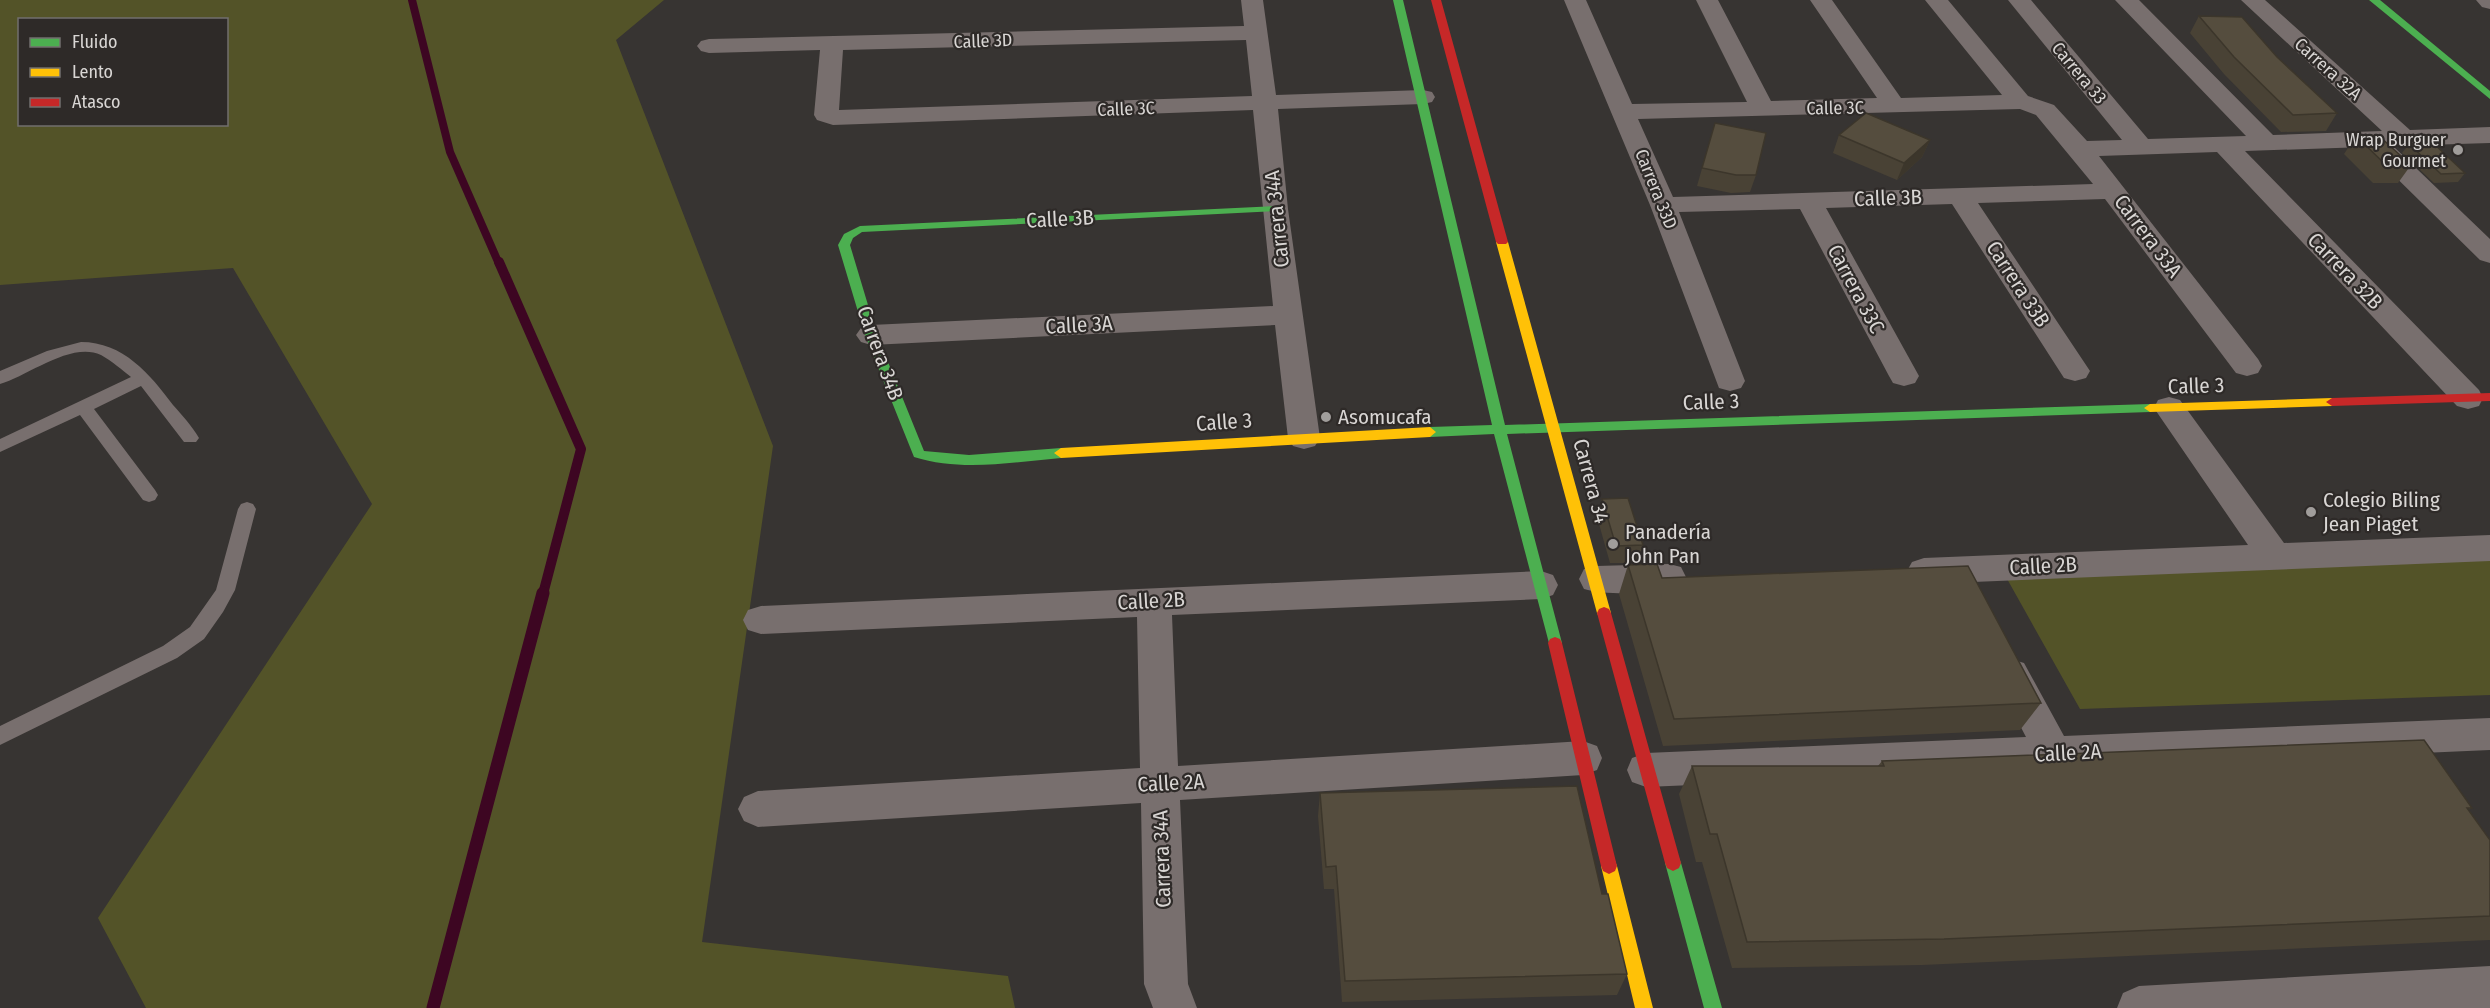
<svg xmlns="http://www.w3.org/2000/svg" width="2490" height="1008" font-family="'Fira Sans Condensed',sans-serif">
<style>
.green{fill:#535328;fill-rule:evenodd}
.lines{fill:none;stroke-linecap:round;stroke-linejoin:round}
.stream-far2{stroke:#3d0622;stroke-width:8}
.stream-far1{stroke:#3d0622;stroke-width:10}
.stream{stroke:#3d0622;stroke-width:13}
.lane{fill:#786f6e;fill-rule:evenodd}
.street{fill:#786f6e;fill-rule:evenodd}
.fast{fill:#4caf50;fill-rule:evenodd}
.slow{fill:#ffc107;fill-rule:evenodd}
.jam{fill:#c62828;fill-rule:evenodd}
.wall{fill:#494235}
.shaded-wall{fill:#3c362b}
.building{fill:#554d3e;stroke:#3c362b;stroke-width:1.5}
.poi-dot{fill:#a09d9b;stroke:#2e2a28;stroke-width:2}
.labels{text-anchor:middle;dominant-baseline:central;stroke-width:4.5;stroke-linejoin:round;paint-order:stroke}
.far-street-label{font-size:18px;fill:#d9d6d4;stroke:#2e2a28}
.far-poi-label{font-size:18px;fill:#d9d6d4;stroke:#2e2a28;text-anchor:end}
.street-label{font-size:21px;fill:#d9d6d4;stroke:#2e2a28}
.poi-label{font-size:21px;fill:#d9d6d4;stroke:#2e2a28;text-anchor:start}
</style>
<rect width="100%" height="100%" fill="#373432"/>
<!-- green -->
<path class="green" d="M 0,0 L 664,0 L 616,40 L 773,446 L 702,942 L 1008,976 L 1015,1008 L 146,1008 L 98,918 L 372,504 L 233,268 L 0,285 ZM 20,20 L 226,20 L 226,124 L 20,124 Z
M 2490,556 L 2490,695 L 2080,709 L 2006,577 Z"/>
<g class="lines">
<!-- stream-far2 -->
<path class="stream-far2" d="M 412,0 L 450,152 L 499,264"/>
<!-- stream-far1 -->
<path class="stream-far1" d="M 499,262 L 581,449 L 543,594"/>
<!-- stream -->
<path class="stream" d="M 433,1008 L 543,593"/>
<!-- lane -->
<path class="lane" d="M 81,342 C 123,342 150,374 173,405 C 182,415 192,426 199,438 L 196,442 L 184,442 L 141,386 L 94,409 L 155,490 L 158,495 L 155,500 L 149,502 L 143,500 L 80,415 L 0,452 L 0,439 L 131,377 C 122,370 112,361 101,355 C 71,341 28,376 0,384 L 0,371 L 47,351 Z
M 247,502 L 253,504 L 256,509 L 235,590 L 223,612 L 204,639 L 177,658 L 0,745 L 0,726 L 163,646 L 190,627 L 216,590 L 238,509 L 241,504 Z"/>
<!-- street -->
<path class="street" d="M 1241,0 L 1263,0 L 1276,95 L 1423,90 L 1432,92 L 1435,97 L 1432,102 L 1423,104 L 1278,109 L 1288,209 L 1320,438 L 1315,446 L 1304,449 L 1293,446 L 1288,438 L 1275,325 L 871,345 L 861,342 L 856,335 L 861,328 L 871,325 L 1273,306 L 1253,110 L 833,125 L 817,120 L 814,115 L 820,50 L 709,53 L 701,51 L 697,46 L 701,41 L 709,39 L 1244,26 ZM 1246,40 L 1252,96 L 839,110 L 843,50 Z
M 1564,0 L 1586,0 L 1632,104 L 1747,102 L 1696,0 L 1718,0 L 1771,101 L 1877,98 L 1810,0 L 1832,0 L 1901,98 L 2002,95 L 1925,0 L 1948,0 L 2028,96 L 2054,105 L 2087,141 L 2122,140 L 2008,0 L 2031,0 L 2148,139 L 2246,136 L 2115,0 L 2139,0 L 2273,135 L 2382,131 L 2241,0 L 2265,0 L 2410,130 L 2490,127 L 2490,143 L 2393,146 L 2490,239 L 2490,263 L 2480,260 L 2365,147 L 2245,151 L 2479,390 L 2483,398 L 2479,406 L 2468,409 L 2457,406 L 2217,152 L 2099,156 L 2258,359 L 2262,366 L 2258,373 L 2247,376 L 2236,373 L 2105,199 L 1978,203 L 2090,371 L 2086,378 L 2075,381 L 2064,378 L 1952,204 L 1826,208 L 1919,376 L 1915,383 L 1904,386 L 1893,383 L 1889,376 L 1800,209 L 1679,212 L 1745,381 L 1741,388 L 1730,391 L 1719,388 L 1650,205 ZM 2020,109 L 2036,115 L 2093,184 L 1673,197 L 1638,119 Z
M 2476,0 L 2490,0 L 2490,9 L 2482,7 Z
M 2169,397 L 2180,400 L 2284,543 L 2490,535 L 2490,561 L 1924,584 L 1912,580 L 1907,571 L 1912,562 L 1924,558 L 2248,545 L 2154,408 L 2158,400 Z
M 1669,564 L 1681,567 L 1686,577 L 1681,587 C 1658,594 1607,596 1584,589 L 1579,579 L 1584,569 L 1596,566 Z
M 1541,571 L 1553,575 L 1558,585 L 1553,595 L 1541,599 L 1172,615 L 1178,766 L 1583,741 L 1597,746 L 1602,758 L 1597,770 L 1583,775 L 1180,800 L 1188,984 L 1197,1008 L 1153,1008 L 1144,984 L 1141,803 L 758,827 L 744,821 L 738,809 L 744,797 L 758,791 L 1140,768 L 1137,617 L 761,634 L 748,630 L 743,620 L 748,610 L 761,606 Z
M 2011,659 L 2024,663 L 2064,736 L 2490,718 L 2490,750 L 1646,787 L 1632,782 L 1627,770 L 1632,758 L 1646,753 L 2026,737 L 1993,674 L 1998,663 Z
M 2490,966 L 2490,1008 L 2117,1008 L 2123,993 L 2139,986 Z"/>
<!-- fast -->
<path class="fast" d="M 1393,0 L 1403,0 L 1505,425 L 2150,404 L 2156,408 L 2150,412 L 1507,434 L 1562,643 L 1560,647 L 1555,649 L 1550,647 L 1494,434 L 1430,437 L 1424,432 L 1430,427 L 1492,425 Z
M 2369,0 L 2380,0 L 2490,91 L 2490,99 Z
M 1275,206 L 1279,207 L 1279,211 L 862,232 L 853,238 L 850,245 L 877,335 L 924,451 L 969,455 L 1061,448 L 1068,453 L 1061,458 C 1012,462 962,472 914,457 L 865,335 L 838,245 L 844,234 L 860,226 Z
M 1673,855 L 1679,858 L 1681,863 L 1722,1008 L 1704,1008 L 1665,863 L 1667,858 Z"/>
<!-- slow -->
<path class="slow" d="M 1502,239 L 1508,242 L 1611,613 L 1609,617 L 1599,617 L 1597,613 L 1496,242 Z
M 2332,398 L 2338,402 L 2332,406 L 2150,412 L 2144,408 L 2150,404 Z
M 1430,427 L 1436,432 L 1430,437 L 1061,458 L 1054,453 L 1061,448 Z
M 1609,858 L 1615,861 L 1617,866 L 1653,1008 L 1635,1008 L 1601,866 L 1603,861 Z"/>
<!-- jam -->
<path class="jam" d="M 1431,0 L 1441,0 L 1508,242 L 1506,244 L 1498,244 L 1496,242 Z
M 2490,393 L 2490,401 L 2332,406 L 2326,402 L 2332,398 Z
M 1604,607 L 1609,609 L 1611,613 L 1681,863 L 1679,868 L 1673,871 L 1667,868 L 1665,863 L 1597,613 L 1599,609 Z
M 1555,637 L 1560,639 L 1562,643 L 1617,866 L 1615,871 L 1609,874 L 1603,871 L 1601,866 L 1548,643 L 1550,639 Z"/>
</g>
<!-- wall -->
<path class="wall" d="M 2199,16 L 2277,57 L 2337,113 L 2326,131 L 2281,132 L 2224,74 L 2190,33 Z
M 1715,123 L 1756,175 L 1750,192 L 1731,193 L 1697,186 Z
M 1839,135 L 1930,140 L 1922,157 L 1897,180 L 1833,153 Z
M 2356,136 L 2411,165 L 2398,183 L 2373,183 L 2344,154 Z
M 2409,144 L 2465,173 L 2458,182 L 2434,183 L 2402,153 Z
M 1602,499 L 1643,545 L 1638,563 L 1610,563 L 1597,517 Z
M 1628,565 L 1662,578 L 2041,703 L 2020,730 L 1663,746 L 1619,594 Z
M 1882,761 L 2472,808 L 2468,810 L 2490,840 L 2490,940 L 1922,965 L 1732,968 L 1702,862 L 1696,862 L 1679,794 L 1692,766 L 1878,766 Z
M 1320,793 L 1602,894 L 1627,974 L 1617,995 L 1342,1002 L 1334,889 L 1324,889 L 1318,816 Z"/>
<!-- shaded-wall -->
<path class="shaded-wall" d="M 1930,140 L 1922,157 L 1897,180 L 1904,163 Z"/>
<!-- building -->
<path class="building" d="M 2199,16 L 2242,17 L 2277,57 L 2337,113 L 2293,115 L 2234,57 Z
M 1866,113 L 1930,140 L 1904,163 L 1839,135 Z
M 1715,123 L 1766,133 L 1756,175 L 1736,175 L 1702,168 Z
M 2356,136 L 2379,136 L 2411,165 L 2386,165 Z
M 2433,143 L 2465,173 L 2441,174 L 2409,144 Z
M 1628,498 L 1643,545 L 1616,546 L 1602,499 Z
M 1657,564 L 1662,578 L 1968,566 L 2041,703 L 1674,719 L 1628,565 Z
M 2424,740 L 2472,808 L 2467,808 L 2490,840 L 2490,916 L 1944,939 L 1747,942 L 1717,834 L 1710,834 L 1692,766 L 1884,766 L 1882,761 Z
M 1577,786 L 1602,894 L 1608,894 L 1627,974 L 1345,981 L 1336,866 L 1326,867 L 1320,793 Z"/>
<!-- markers -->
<g class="poi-dot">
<circle cx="2458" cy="150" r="6"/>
<circle cx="1326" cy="417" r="6"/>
<circle cx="2311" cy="512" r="6"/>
<circle cx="1613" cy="544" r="6"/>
</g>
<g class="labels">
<!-- far-street labels -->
<g class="far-street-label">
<text transform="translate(983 41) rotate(-2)">Calle 3D</text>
<text transform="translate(2328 69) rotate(42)">Carrera 32A</text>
<text transform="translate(2079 73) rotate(50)">Carrera 33</text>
<text transform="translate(1835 108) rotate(-1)">Calle 3C</text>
<text transform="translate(1126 109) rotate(-2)">Calle 3C</text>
<text transform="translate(1656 189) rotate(68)">Carrera 33D</text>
</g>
<!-- far-poi labels -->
<g class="far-poi-label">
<text x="2446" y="140">Wrap Burguer<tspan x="2446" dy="21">Gourmet</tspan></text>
</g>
<!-- street labels -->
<g class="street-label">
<text transform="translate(1888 198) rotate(-2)">Calle 3B</text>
<text transform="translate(1060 219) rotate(-3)">Calle 3B</text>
<text transform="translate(1277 219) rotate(-96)">Carrera 34A</text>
<text transform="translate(2148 236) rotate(53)">Carrera 33A</text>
<text transform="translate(2345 271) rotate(46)">Carrera 32B</text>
<text transform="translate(2018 284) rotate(57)">Carrera 33B</text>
<text transform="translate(1856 289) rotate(62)">Carrera 33C</text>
<text transform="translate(1079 325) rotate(-3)">Calle 3A</text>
<text transform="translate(880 353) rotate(70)">Carrera 34B</text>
<text transform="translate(2196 386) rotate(-2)">Calle 3</text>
<text transform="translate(1711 402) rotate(-2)">Calle 3</text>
<text transform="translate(1224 422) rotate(-4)">Calle 3</text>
<text transform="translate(1591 481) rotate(75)">Carrera 34</text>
<text transform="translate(2043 566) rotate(-3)">Calle 2B</text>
<text transform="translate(1151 601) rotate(-3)">Calle 2B</text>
<text transform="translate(2068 753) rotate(-3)">Calle 2A</text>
<text transform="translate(1171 783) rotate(-3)">Calle 2A</text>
<text transform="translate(1162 859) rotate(-92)">Carrera 34A</text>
</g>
<!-- poi labels -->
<g class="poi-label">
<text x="1338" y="417">Asomucafa</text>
<text x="2323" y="500">Colegio Biling<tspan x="2323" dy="24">Jean Piaget</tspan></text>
<text x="1625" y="532">Panadería<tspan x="1625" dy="24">John Pan</tspan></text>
</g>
</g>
<!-- legend -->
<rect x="18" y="18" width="210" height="108" fill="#2e2a28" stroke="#726f6d" stroke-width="1.5"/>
<rect x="30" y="38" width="30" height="9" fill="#4caf50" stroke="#726f6d" stroke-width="1.5"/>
<text x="72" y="48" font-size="18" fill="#d9d6d4">Fluido</text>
<rect x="30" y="68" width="30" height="9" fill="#ffc107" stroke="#726f6d" stroke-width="1.5"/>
<text x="72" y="78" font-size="18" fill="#d9d6d4">Lento</text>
<rect x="30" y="98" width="30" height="9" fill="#c62828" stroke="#726f6d" stroke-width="1.5"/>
<text x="72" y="108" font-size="18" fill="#d9d6d4">Atasco</text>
</svg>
